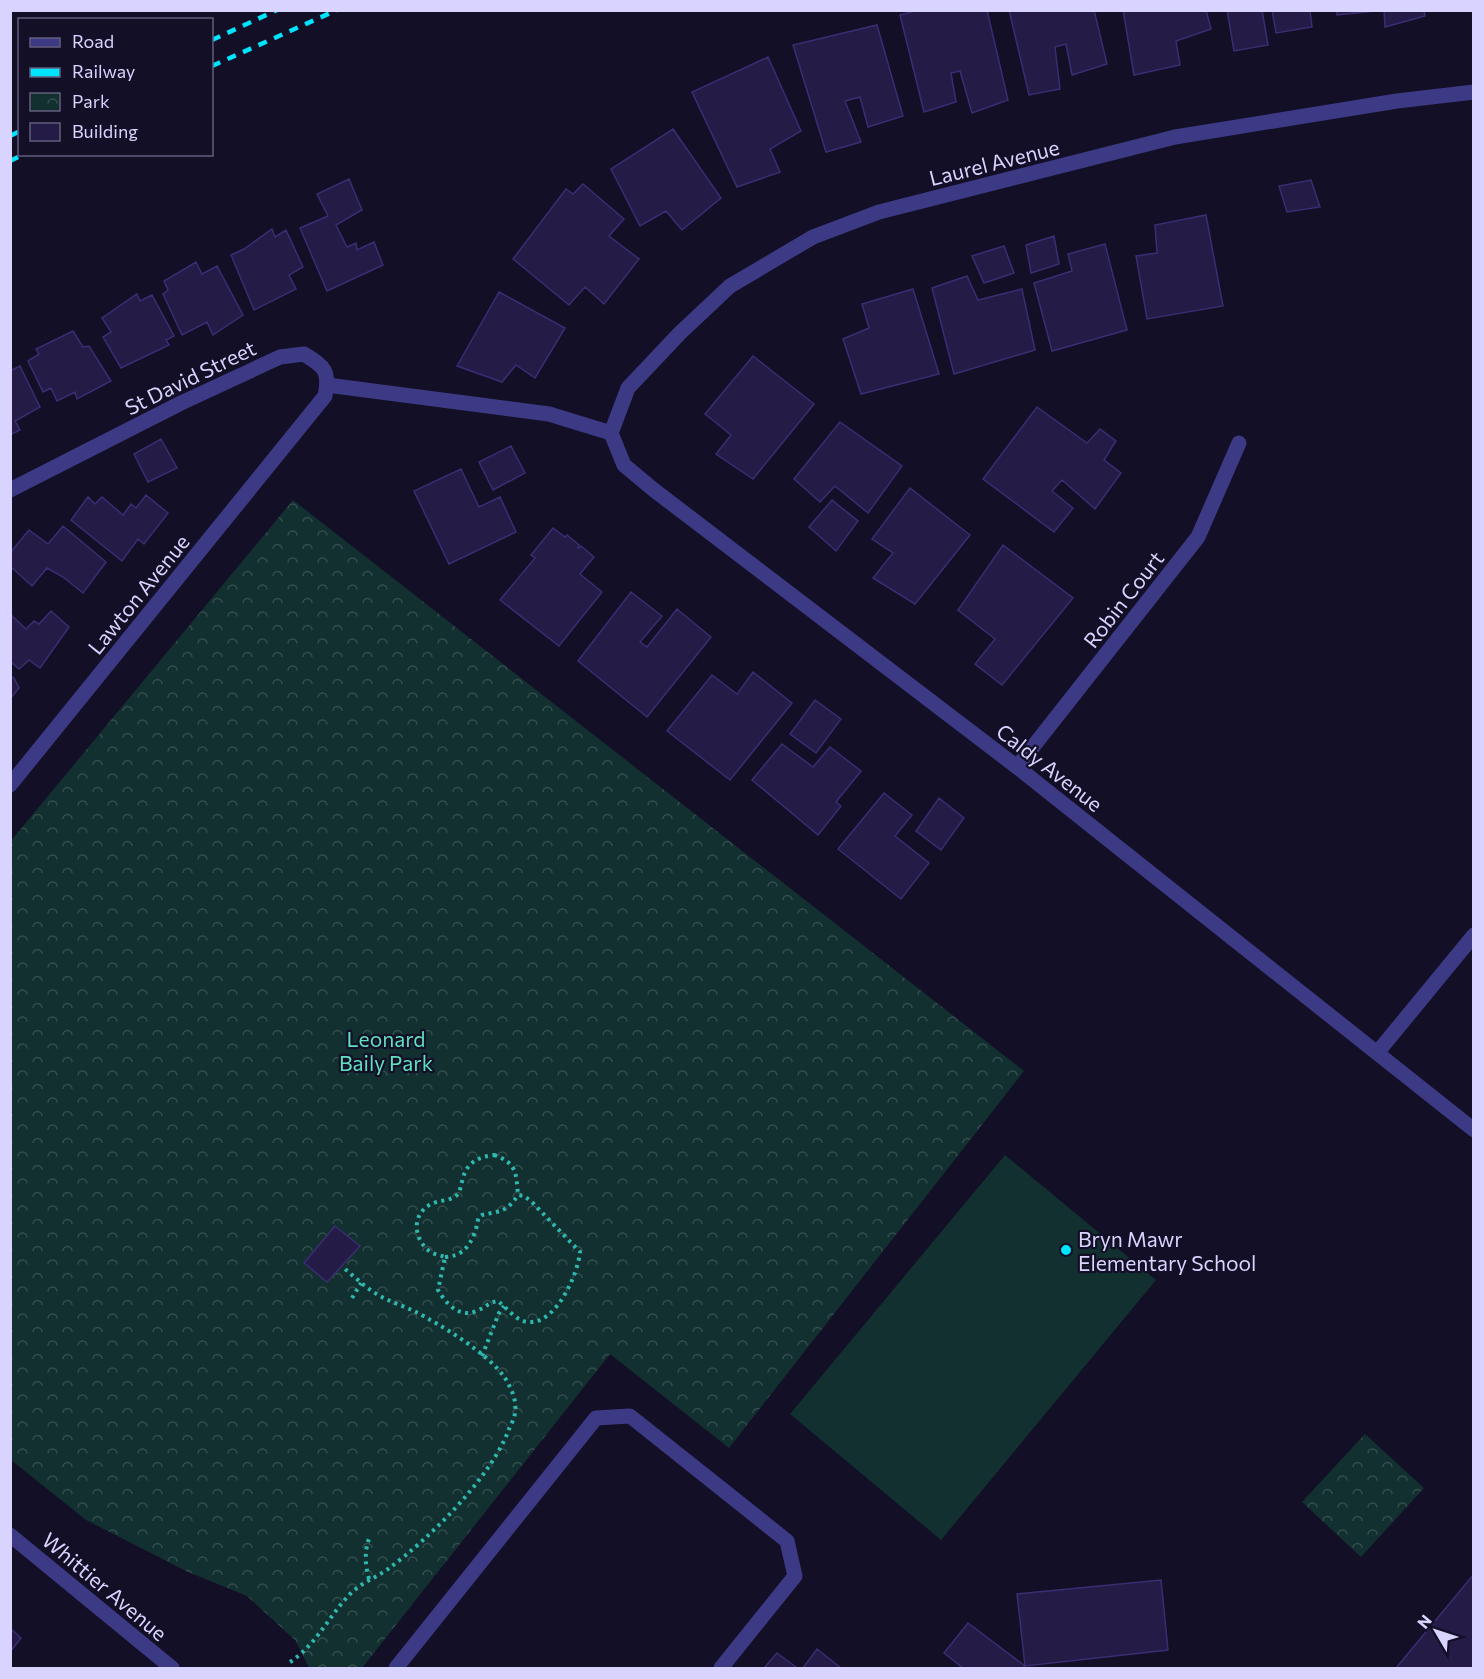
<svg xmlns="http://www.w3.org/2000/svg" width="1484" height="1679" font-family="Commissioner,sans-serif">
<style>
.green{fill:#12302f}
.park{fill:url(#park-crowns)}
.building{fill:#241b47;stroke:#3b2d73;stroke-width:1.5}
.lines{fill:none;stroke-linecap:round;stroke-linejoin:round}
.path{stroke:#2fb8b0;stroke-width:4;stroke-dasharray:3 4.5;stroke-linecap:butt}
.service{stroke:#3d3a85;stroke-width:15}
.minor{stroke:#3d3a85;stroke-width:15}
.tertiary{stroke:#3d3a85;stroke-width:15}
.rail{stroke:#00e5ff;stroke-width:4.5;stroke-dasharray:9 8;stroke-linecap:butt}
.poi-dot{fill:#00e5ff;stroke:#130f26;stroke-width:2}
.labels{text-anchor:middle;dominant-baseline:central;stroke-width:4.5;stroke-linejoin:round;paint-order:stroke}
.street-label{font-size:21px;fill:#d9d4ff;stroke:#130f26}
.park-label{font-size:21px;fill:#5fe0c0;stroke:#130f26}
.poi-label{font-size:21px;fill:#d9d4ff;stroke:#130f26;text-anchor:start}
</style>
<defs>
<pattern id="park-crowns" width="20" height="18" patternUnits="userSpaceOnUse" patternTransform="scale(1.5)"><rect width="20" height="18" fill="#12302f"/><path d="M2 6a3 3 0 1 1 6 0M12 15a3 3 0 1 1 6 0" fill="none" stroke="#344d4e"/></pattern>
</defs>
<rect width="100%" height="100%" fill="#130f26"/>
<!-- green -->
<path class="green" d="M 1005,1155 L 1156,1280 L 941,1540 L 790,1414 Z"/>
<!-- park -->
<path class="park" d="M 293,500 L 1024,1071 L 729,1448 L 610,1354 L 362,1668 L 309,1668 L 296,1641 L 247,1596 L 188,1572 L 86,1520 L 11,1460 L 10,842 Z
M 1365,1434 L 1424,1488 L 1361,1557 L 1302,1502 Z"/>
<!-- building -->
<path class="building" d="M 918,10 L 987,10 L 1008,100 L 972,113 L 960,71 L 951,73 L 956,102 L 924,112 L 900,15 Z
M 1009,10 L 1094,10 L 1107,64 L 1072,75 L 1066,44 L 1055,47 L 1060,89 L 1029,95 Z
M 1123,10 L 1206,10 L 1211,29 L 1176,41 L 1180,65 L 1134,75 Z
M 1227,10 L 1262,10 L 1268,45 L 1234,51 Z
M 1272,10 L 1310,10 L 1312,27 L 1276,33 Z
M 1337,10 L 1375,10 L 1375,11 L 1337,15 Z
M 1384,10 L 1424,10 L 1425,16 L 1385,27 Z
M 877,25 L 903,116 L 868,127 L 860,97 L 845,101 L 861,142 L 826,152 L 793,45 Z
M 768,57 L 801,131 L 770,149 L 780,172 L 737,187 L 692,92 Z
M 673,129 L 721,198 L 682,230 L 666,211 L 640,226 L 611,169 Z
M 349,179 L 362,210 L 336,225 L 347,247 L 356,243 L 357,250 L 374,242 L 383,265 L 327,291 L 300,228 L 328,216 L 317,194 Z
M 1311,180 L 1320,207 L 1287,212 L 1279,186 Z
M 583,184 L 624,219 L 609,236 L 639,259 L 604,304 L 585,287 L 569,305 L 513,259 L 566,189 L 573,194 Z
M 1206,215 L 1223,306 L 1147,319 L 1136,256 L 1157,253 L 1155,225 Z
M 272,229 L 275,237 L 286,230 L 303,267 L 289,275 L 296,289 L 254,310 L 231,255 L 244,249 Z
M 1054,236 L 1059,264 L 1031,273 L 1026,245 Z
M 1105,244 L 1127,330 L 1052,351 L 1034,283 L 1072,271 L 1068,254 Z
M 1004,246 L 1014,273 L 984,283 L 972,256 Z
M 196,262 L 202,274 L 217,266 L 243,315 L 213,335 L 207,322 L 182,335 L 163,294 L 168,290 L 164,281 Z
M 967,276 L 978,300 L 1022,289 L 1035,350 L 954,374 L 932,288 Z
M 913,289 L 939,374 L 861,394 L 843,339 L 869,328 L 862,304 Z
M 499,292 L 565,328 L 535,378 L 516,365 L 502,382 L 457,366 Z
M 137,294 L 140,301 L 152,295 L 174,336 L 166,340 L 169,345 L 121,368 L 103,337 L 111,332 L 102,318 Z
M 73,331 L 83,347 L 89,346 L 111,381 L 77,399 L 75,392 L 57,401 L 51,388 L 43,392 L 28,361 L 39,354 L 36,349 Z
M 753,356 L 814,404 L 753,479 L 716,454 L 731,435 L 705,414 Z
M 20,366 L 40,407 L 15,421 L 20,430 L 10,435 L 10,371 Z
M 1037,407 L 1087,443 L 1100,429 L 1116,441 L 1104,460 L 1121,473 L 1095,509 L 1062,480 L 1052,491 L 1073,508 L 1054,532 L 983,479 Z
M 840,422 L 902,466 L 868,513 L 835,486 L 820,502 L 794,479 Z
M 161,439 L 177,468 L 148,482 L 134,454 Z
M 511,446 L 525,473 L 493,490 L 479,462 Z
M 461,469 L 479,507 L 500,497 L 516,532 L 449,564 L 414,491 Z
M 910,488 L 970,535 L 915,604 L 873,578 L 893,553 L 872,539 Z
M 146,495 L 168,513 L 144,544 L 138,539 L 122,561 L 71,520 L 88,497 L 95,504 L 102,497 L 123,515 L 131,504 L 136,508 Z
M 832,500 L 858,521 L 836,551 L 809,527 Z
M 63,526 L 106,562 L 83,593 L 63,577 L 47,568 L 32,586 L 10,566 L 10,553 L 29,530 L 48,544 Z
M 553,528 L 565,537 L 567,535 L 579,545 L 578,547 L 579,548 L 581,546 L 594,557 L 580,574 L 602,592 L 559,646 L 500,600 L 535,558 L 531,555 Z
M 1003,545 L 1073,598 L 1002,685 L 975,664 L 995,639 L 958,610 Z
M 631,592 L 662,616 L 640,642 L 647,647 L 677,609 L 711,637 L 647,717 L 578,661 Z
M 51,611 L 69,627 L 40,668 L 29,660 L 19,669 L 10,661 L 10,614 L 26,629 L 34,621 L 39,624 Z
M 753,672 L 792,703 L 730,780 L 667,731 L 712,675 L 737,694 Z
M 10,676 L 14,678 L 19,688 L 10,699 Z
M 815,700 L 841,719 L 816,753 L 790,734 Z
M 782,744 L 813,767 L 830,747 L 861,771 L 836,802 L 841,806 L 818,835 L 752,780 Z
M 884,793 L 912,815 L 895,836 L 929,863 L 901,899 L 838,849 Z
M 939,798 L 964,818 L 941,850 L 916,831 Z
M 335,1226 L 360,1246 L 327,1282 L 304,1263 Z
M 1474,1574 L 1474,1668 L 1396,1668 Z
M 1161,1580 L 1168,1650 L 1025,1666 L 1017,1594 Z
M 968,1623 L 1025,1666 L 1023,1668 L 963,1668 L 944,1653 Z
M 10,1628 L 21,1638 L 10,1652 Z
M 817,1649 L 841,1668 L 803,1668 Z
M 777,1653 L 796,1667 L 795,1668 L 764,1668 Z"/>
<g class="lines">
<!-- path -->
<path class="path" d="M 494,1155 C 517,1163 516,1173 518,1195 L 524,1196 L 532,1202 L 580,1252 C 578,1274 556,1324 529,1322 C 517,1322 507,1308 498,1301 C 489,1302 485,1308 476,1311 C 459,1319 445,1302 438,1290 L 445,1257 C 439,1255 432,1254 428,1250 C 413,1237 412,1214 431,1204 C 439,1200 451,1201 457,1195 C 461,1190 461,1184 463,1178 C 467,1162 479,1157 494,1155 Z
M 445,1257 C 461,1256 469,1248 475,1232 C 477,1227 477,1222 479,1217 L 482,1215 C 500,1211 507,1212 518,1195
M 352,1298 L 361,1283
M 482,1356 L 499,1313 L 504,1306
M 369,1579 C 365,1564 364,1551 370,1536
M 290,1662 C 316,1645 329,1616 350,1594 C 361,1583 375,1578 388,1569 C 429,1539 491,1478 509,1429 C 511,1424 515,1418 515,1412 C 517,1400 511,1388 505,1378 C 488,1353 441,1325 414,1311 C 403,1306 391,1302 380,1296 C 367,1289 356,1278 345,1269"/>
<!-- service -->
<path class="service" d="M 327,385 L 549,414 L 611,433
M 396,1668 L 596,1418 L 630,1416 L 787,1541 L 795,1576 L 721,1668"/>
<!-- minor -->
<path class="minor" d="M 1474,92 L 1397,101 L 1175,137 L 879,212 L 813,237 L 730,286 L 680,333 L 628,388 L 611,433 L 624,465 L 654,490 L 1017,767 L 1474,1130
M 10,490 L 181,403 L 280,357 L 304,354 C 325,367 330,371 325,396 L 10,785
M 1017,767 L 1198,537 L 1239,443
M 1377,1053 L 1474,935"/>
<!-- tertiary -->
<path class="tertiary" d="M 10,1535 L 172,1668"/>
<!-- rail -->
<path class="rail" d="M 212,40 L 277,10
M 212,66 L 337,10
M 10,136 L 20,131
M 10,161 L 24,154"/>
</g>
<!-- markers -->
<circle class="poi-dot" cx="1066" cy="1250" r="6"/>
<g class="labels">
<!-- street labels -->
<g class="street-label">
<text transform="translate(994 162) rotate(-14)">Laurel Avenue</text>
<text transform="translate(190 377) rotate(-26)">St David Street</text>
<text transform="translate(138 594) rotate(-51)">Lawton Avenue</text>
<text transform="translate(1123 599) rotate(-52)">Robin Court</text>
<text transform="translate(1050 767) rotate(38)">Caldy Avenue</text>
<text transform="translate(105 1586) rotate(40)">Whittier Avenue</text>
</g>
<!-- park labels -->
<g class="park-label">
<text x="386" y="1038">Leonard<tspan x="386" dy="24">Baily Park</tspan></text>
</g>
<!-- poi labels -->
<g class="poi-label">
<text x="1078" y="1238">Bryn Mawr<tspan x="1078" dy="24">Elementary School</tspan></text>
</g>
</g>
<!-- border -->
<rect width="1484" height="1679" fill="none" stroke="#d9d4ff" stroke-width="24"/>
<!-- legend -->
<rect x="18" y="18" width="195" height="138" fill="#130f26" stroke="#625e7d" stroke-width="1.5"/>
<rect x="30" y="38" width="30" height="9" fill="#3d3a85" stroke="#625e7d" stroke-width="1.5"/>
<text x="72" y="48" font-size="18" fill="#d9d4ff">Road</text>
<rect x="30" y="68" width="30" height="9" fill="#00e5ff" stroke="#625e7d" stroke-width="1.5"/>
<text x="72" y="78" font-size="18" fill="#d9d4ff">Railway</text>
<rect x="30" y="93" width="30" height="18" fill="url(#park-crowns)" stroke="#625e7d" stroke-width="1.5"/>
<text x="72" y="108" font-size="18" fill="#d9d4ff">Park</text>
<rect x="30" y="123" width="30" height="18" fill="#241b47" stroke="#625e7d" stroke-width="1.5"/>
<text x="72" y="138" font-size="18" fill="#d9d4ff">Building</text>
<!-- north arrow -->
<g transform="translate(1436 1631) rotate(309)" stroke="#130f26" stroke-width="4.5" paint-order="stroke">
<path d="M0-4.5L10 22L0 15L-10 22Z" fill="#d9d4ff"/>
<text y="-9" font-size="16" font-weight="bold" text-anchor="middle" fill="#d9d4ff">N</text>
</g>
</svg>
